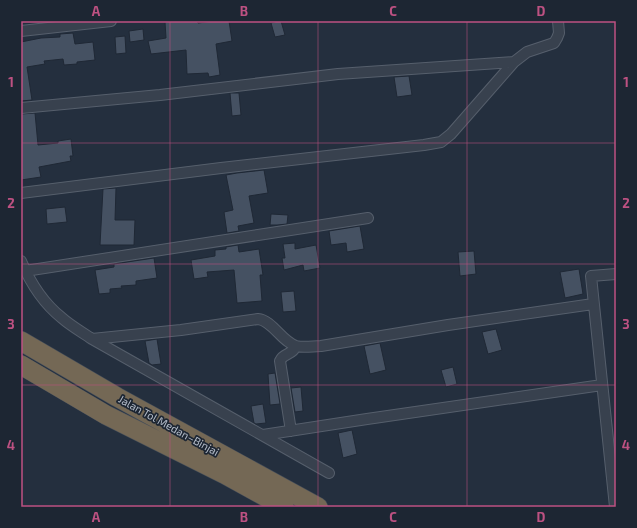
<svg xmlns="http://www.w3.org/2000/svg" width="637" height="528" font-family="'Exo 2',sans-serif">
<style>
.building{fill:#455162;stroke:#1f2835}
.lines{fill:none;stroke-linecap:round;stroke-linejoin:round}
.street-casing{stroke:#565f6c;stroke-width:12}
.highway-casing{stroke:#434c59;stroke-width:20}
.street{stroke:#38414e;stroke-width:10}
.highway{stroke:#746855;stroke-width:19}
.grid{fill:none;stroke:#bd5182;stroke-width:1;stroke-opacity:0.55}
.labels{text-anchor:middle;dominant-baseline:central;stroke-width:3.5;stroke-linejoin:round;paint-order:stroke}
.street-label{font-size:11px;fill:#b4bcc9;stroke:#1d2633}
.neatline{fill:none;stroke:#bd5182;stroke-width:1.5}
.grid-label{font-size:13px;text-anchor:middle;font-weight:bold;fill:#bd5182}
</style>
<rect width="100%" height="100%" fill="#242f3e"/>
<!-- building -->
<path class="building" d="M 175,21 L 197,21 L 198,23 L 214,21 L 229,21 L 232,41 L 216,44 L 220,75 L 209,77 L 208,73 L 187,74 L 186,50 L 151,54 L 148,41 L 166,38 L 165,22 Z
M 278,21 L 281,21 L 285,35 L 275,37 L 271,23 Z
M 143,29 L 144,40 L 130,42 L 129,31 Z
M 73,33 L 75,44 L 93,42 L 95,60 L 77,62 L 77,64 L 64,65 L 63,59 L 44,61 L 45,64 L 27,67 L 32,100 L 21,101 L 21,42 L 41,38 L 60,37 L 60,34 Z
M 125,36 L 126,53 L 116,54 L 115,37 Z
M 409,76 L 412,95 L 397,97 L 394,77 Z
M 230,93 L 239,93 L 241,115 L 232,116 Z
M 35,113 L 38,145 L 58,143 L 58,141 L 71,139 L 73,156 L 70,156 L 71,161 L 39,167 L 41,177 L 21,180 L 21,114 Z
M 264,170 L 268,193 L 249,196 L 254,223 L 238,226 L 239,231 L 227,233 L 224,212 L 233,210 L 226,175 L 237,173 Z
M 116,188 L 115,220 L 135,220 L 134,245 L 100,245 L 103,189 Z
M 65,207 L 67,222 L 47,224 L 46,209 Z
M 271,214 L 288,215 L 287,224 L 277,225 L 270,225 Z
M 360,226 L 364,249 L 347,252 L 346,243 L 331,245 L 329,231 Z
M 295,243 L 295,249 L 316,245 L 320,268 L 304,271 L 303,265 L 284,270 L 282,258 L 285,258 L 283,244 Z
M 238,245 L 239,252 L 259,249 L 263,275 L 260,275 L 262,301 L 237,303 L 234,270 L 207,272 L 208,277 L 194,279 L 191,260 L 215,256 L 215,250 L 226,249 L 226,247 Z
M 474,251 L 476,274 L 460,276 L 458,252 Z
M 154,258 L 157,278 L 136,281 L 136,285 L 121,286 L 122,288 L 110,289 L 110,293 L 99,294 L 95,270 L 114,267 L 114,264 Z
M 579,269 L 583,294 L 565,298 L 560,272 Z
M 294,291 L 296,311 L 283,312 L 281,292 Z
M 496,329 L 502,350 L 488,354 L 482,332 Z
M 157,339 L 161,364 L 152,365 L 149,363 L 145,341 Z
M 380,343 L 386,370 L 370,374 L 364,346 Z
M 453,367 L 457,384 L 446,387 L 441,370 Z
M 275,373 L 280,404 L 270,405 L 268,374 Z
M 301,387 L 303,411 L 295,412 L 291,388 Z
M 263,404 L 266,423 L 256,424 L 254,423 L 251,406 Z
M 352,430 L 357,454 L 343,458 L 338,433 Z"/>
<g class="lines">
<defs>
<path id="street" d="M 21,31 L 111,21
M 21,108 L 160,95 L 338,74 L 514,62
M 21,193 L 221,168 L 424,145 L 441,142 L 451,134 L 514,62 L 527,52 L 554,43 L 557,38 L 559,33 L 558,21
M 21,261 C 30,282 43,303 62,318 C 71,326 82,332 92,339 L 329,473
M 25,271 L 368,218
M 92,339 L 181,330 L 258,319 C 272,320 282,342 296,346 C 304,348 313,346 321,346 L 448,325 L 593,304
M 291,431 L 280,361 C 284,352 292,356 296,346
M 263,435 L 367,419 L 602,385
M 615,507 L 591,276 L 616,274"/>
<path id="highway" d="M 21,341 L 117,397 L 318,507
M 21,365 L 106,415 L 224,474 L 284,507"/>
</defs>
<!-- street casing -->
<use href="#street" class="street-casing"/>
<!-- highway casing -->
<use href="#highway" class="highway-casing"/>
<!-- street -->
<use href="#street" class="street"/>
<!-- highway -->
<use href="#highway" class="highway"/>
</g>
<!-- grid -->
<path class="grid" d="M 170,21 L 170,507M 318,21 L 318,507M 467,21 L 467,507M 21,143 L 616,143M 21,264 L 616,264M 21,385 L 616,385"/>
<g class="labels">
<!-- street labels -->
<g class="street-label">
<text transform="translate(169 425) rotate(29)">Jalan Tol Medan–Binjai</text>
</g>
</g>
<!-- border -->
<rect width="637" height="528" fill="none" stroke="#1d2633" stroke-width="44"/>
<rect x="22" y="22" width="593" height="484" class="neatline"/>
<g class="grid-label">
<text x="96" y="16">A</text>
<text x="244" y="16">B</text>
<text x="393" y="16">C</text>
<text x="541" y="16">D</text>
<text x="11" y="87">1</text>
<text x="626" y="87">1</text>
<text x="11" y="208">2</text>
<text x="626" y="208">2</text>
<text x="11" y="329">3</text>
<text x="626" y="329">3</text>
<text x="11" y="450">4</text>
<text x="626" y="450">4</text>
<text x="96" y="522">A</text>
<text x="244" y="522">B</text>
<text x="393" y="522">C</text>
<text x="541" y="522">D</text>
</g>
</svg>
